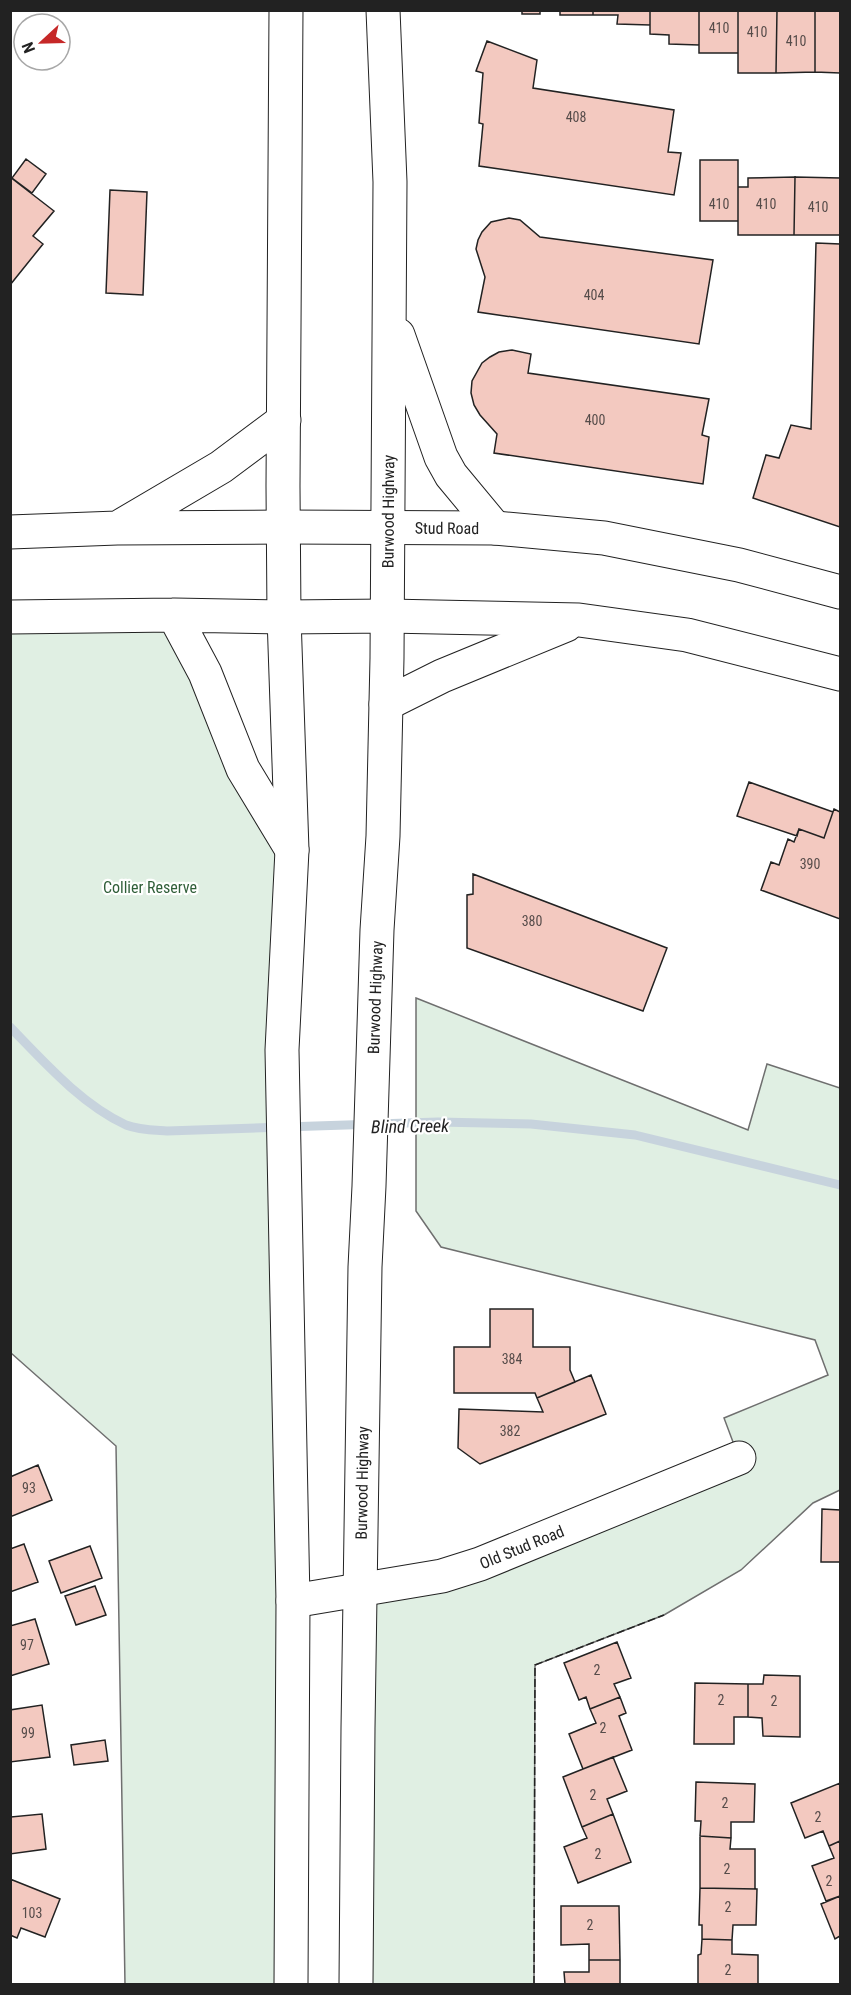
<svg xmlns="http://www.w3.org/2000/svg" width="851" height="1995" font-family="'Roboto Condensed',sans-serif">
<style>
.green{fill:#e0efe3;stroke:#6f6f6f;stroke-width:1.5}
.lines{fill:none;stroke-linecap:round;stroke-linejoin:round}
.stream{stroke:#c7d3dd;stroke-width:9}
.building{fill:#f3c9c0;stroke:#222;stroke-width:1.5}
.minor-casing{stroke:#222;stroke-width:35}
.major-casing{stroke:#222;stroke-width:35}
.highway-casing{stroke:#222;stroke-width:35}
.minor{stroke:#fff;stroke-width:33}
.major{stroke:#fff;stroke-width:33}
.highway{stroke:#fff;stroke-width:33}
.fence{stroke:#222;stroke-width:1.5;stroke-dasharray:8 3;stroke-linecap:butt}
.labels{text-anchor:middle;dominant-baseline:central;stroke-width:4.5;stroke-linejoin:round;paint-order:stroke}
.number-label{font-size:14px;fill:#564c4a}
.street-label{font-size:16px;fill:#222;stroke:#fff}
.park-label{font-size:16px;fill:#2f5e38;stroke:#fff}
.water-label{font-size:18px;font-style:italic;fill:#222;stroke:#fff}
</style>
<rect width="100%" height="100%" fill="#fff"/>
<!-- green -->
<path class="green" d="M 174,615 L 292,850 L 291,1984 L 125,1984 L 116,1446 L 11,1353 L 11,616 Z
M 416,998 L 748,1130 L 767,1064 L 840,1088 L 840,1490 L 813,1503 L 741,1570 L 664,1615 L 535,1665 L 534,1984 L 356,1984 L 360,1590 L 739,1458 L 724,1418 L 828,1375 L 815,1340 L 441,1247 L 416,1211 Z"/>
<g class="lines">
<!-- stream -->
<path class="stream" d="M 10,1027 C 44,1062 81,1104 126,1125 C 139,1130 153,1130 167,1131 L 438,1122 L 531,1124 L 635,1135 L 840,1185"/>
</g>
<!-- building -->
<path class="building" d="M 522,10 L 593,10 L 593,15 L 560,15 L 560,11 L 540,11 L 540,14 L 522,14 Z
M 593,10 L 650,10 L 650,25 L 617,24 L 618,15 L 593,15 Z
M 650,10 L 699,10 L 699,45 L 669,44 L 669,35 L 650,34 Z
M 699,10 L 738,10 L 738,53 L 699,53 Z
M 738,10 L 777,10 L 776,73 L 738,73 Z
M 777,10 L 815,10 L 815,72 L 776,73 Z
M 815,10 L 840,10 L 840,73 L 815,72 Z
M 487,41 L 537,60 L 533,88 L 674,110 L 668,152 L 681,153 L 674,195 L 479,166 L 483,124 L 479,123 L 483,73 L 476,71 Z
M 26,159 L 46,174 L 32,193 L 12,178 Z
M 700,160 L 738,160 L 738,221 L 700,221 Z
M 10,177 L 54,211 L 33,236 L 43,244 L 10,285 Z
M 795,177 L 794,235 L 738,235 L 738,187 L 748,187 L 748,178 Z
M 795,177 L 840,178 L 840,235 L 794,235 Z
M 110,190 L 147,192 L 143,295 L 106,293 Z
M 509,218 L 520,220 L 540,237 L 713,260 L 699,344 L 478,312 L 485,277 L 476,249 L 478,240 L 482,232 L 491,222 Z
M 816,243 L 840,244 L 840,527 L 753,498 L 766,455 L 779,458 L 791,425 L 811,429 Z
M 512,350 L 531,354 L 528,373 L 709,399 L 702,435 L 709,437 L 703,484 L 494,453 L 497,434 L 480,415 L 474,405 L 471,393 L 472,381 L 482,363 L 490,357 L 499,352 Z
M 749,782 L 833,812 L 824,838 L 799,829 L 797,836 L 737,816 Z
M 834,809 L 840,812 L 840,919 L 761,890 L 771,862 L 779,865 L 788,839 L 794,842 L 799,829 L 824,838 Z
M 473,874 L 667,948 L 643,1011 L 467,948 L 467,895 L 473,894 Z
M 490,1309 L 533,1309 L 533,1347 L 570,1347 L 570,1370 L 575,1382 L 537,1398 L 535,1393 L 454,1393 L 454,1347 L 490,1347 Z
M 591,1375 L 606,1414 L 480,1464 L 458,1448 L 459,1409 L 543,1412 L 537,1398 Z
M 38,1465 L 52,1500 L 10,1517 L 10,1477 Z
M 822,1509 L 840,1510 L 840,1562 L 821,1562 Z
M 24,1544 L 38,1582 L 10,1592 L 10,1549 Z
M 90,1546 L 102,1578 L 61,1593 L 49,1561 Z
M 95,1586 L 106,1615 L 76,1625 L 65,1596 Z
M 35,1619 L 49,1664 L 10,1676 L 10,1626 Z
M 617,1642 L 631,1678 L 614,1684 L 620,1697 L 590,1709 L 586,1697 L 579,1700 L 564,1663 Z
M 764,1675 L 800,1676 L 800,1737 L 763,1736 L 762,1718 L 748,1717 L 748,1684 L 763,1684 Z
M 695,1683 L 748,1684 L 748,1717 L 734,1717 L 734,1744 L 694,1744 Z
M 620,1697 L 626,1713 L 619,1716 L 632,1750 L 583,1769 L 569,1734 L 596,1723 L 590,1709 Z
M 42,1705 L 50,1757 L 10,1762 L 10,1710 Z
M 105,1740 L 108,1761 L 74,1765 L 71,1745 Z
M 613,1757 L 627,1791 L 607,1799 L 613,1814 L 582,1827 L 563,1777 Z
M 696,1782 L 755,1784 L 754,1822 L 731,1822 L 731,1838 L 700,1836 L 701,1821 L 695,1821 Z
M 840,1783 L 840,1841 L 829,1846 L 823,1831 L 805,1838 L 791,1803 Z
M 10,1811 L 11,1817 L 42,1814 L 46,1849 L 10,1854 Z
M 613,1814 L 631,1862 L 578,1883 L 564,1847 L 587,1838 L 582,1827 Z
M 700,1836 L 731,1838 L 730,1849 L 755,1849 L 755,1889 L 700,1888 Z
M 840,1841 L 840,1896 L 826,1901 L 812,1866 L 834,1858 L 829,1846 Z
M 10,1879 L 60,1899 L 45,1937 L 21,1928 L 17,1938 L 10,1935 Z
M 700,1888 L 757,1889 L 756,1925 L 733,1925 L 732,1940 L 702,1939 L 702,1925 L 699,1925 Z
M 840,1896 L 840,1936 L 835,1939 L 821,1904 Z
M 561,1906 L 619,1906 L 620,1960 L 589,1960 L 589,1944 L 561,1945 Z
M 702,1939 L 732,1940 L 732,1954 L 758,1955 L 758,1984 L 698,1984 L 698,1955 L 701,1954 Z
M 589,1960 L 620,1960 L 620,1984 L 565,1984 L 564,1972 L 589,1972 Z"/>
<g class="lines">
<defs>
<g id="minor">
<path id="s1" d="M 293,1601 L 442,1576 L 480,1564 L 739,1458"/>
</g>
<path id="major" d="M 119,527 L 221,467 L 284,420
M 10,532 L 117,528 L 283,527
M 174,615 L 205,673 L 243,769 L 292,850
M 10,617 L 174,615 L 284,617"/>
<g id="highway">
<path d="M 286,10 L 283,486 L 284,617 L 292,850 L 282,1050 L 293,1601 L 291,1984"/>
<path d="M 398,335 L 441,457 L 451,475 L 495,528"/>
<path id="s2" d="M 283,527 L 495,528 L 604,538 L 739,565 L 840,592"/>
<path d="M 284,617 L 388,616 L 579,620 L 687,635 L 840,674"/>
<path d="M 386,704 L 442,676 L 566,625"/>
<path id="s3" d="M 356,1984 L 358,1728 L 365,1267 L 369,1186 L 377,930 L 383,836 L 387,658 L 390,182 L 383,10"/>
</g>
</defs>
<!-- minor casing -->
<use href="#minor" class="minor-casing"/>
<!-- major casing -->
<use href="#major" class="major-casing"/>
<!-- highway casing -->
<use href="#highway" class="highway-casing"/>
<!-- minor -->
<use href="#minor" class="minor"/>
<!-- major -->
<use href="#major" class="major"/>
<!-- highway -->
<use href="#highway" class="highway"/>
<!-- fence -->
<path class="fence" d="M 534,1984 L 535,1665 L 664,1615"/>
</g>
<g class="labels">
<!-- number labels -->
<g class="number-label">
<text x="719" y="28">410</text>
<text x="757" y="32">410</text>
<text x="796" y="41">410</text>
<text x="576" y="117">408</text>
<text x="719" y="204">410</text>
<text x="766" y="204">410</text>
<text x="818" y="207">410</text>
<text x="594" y="295">404</text>
<text x="595" y="420">400</text>
<text x="810" y="864">390</text>
<text x="532" y="921">380</text>
<text x="512" y="1359">384</text>
<text x="510" y="1431">382</text>
<text x="29" y="1488">93</text>
<text x="27" y="1645">97</text>
<text x="597" y="1670">2</text>
<text x="721" y="1700">2</text>
<text x="774" y="1701">2</text>
<text x="603" y="1728">2</text>
<text x="28" y="1733">99</text>
<text x="593" y="1795">2</text>
<text x="725" y="1803">2</text>
<text x="818" y="1817">2</text>
<text x="598" y="1854">2</text>
<text x="727" y="1869">2</text>
<text x="829" y="1881">2</text>
<text x="728" y="1907">2</text>
<text x="32" y="1913">103</text>
<text x="590" y="1925">2</text>
<text x="728" y="1970">2</text>
</g>
<!-- street labels -->
<g class="street-label">
<text stroke="none"><textPath href="#s3" startOffset="1473">Burwood Highway</textPath></text>
<text stroke="none"><textPath href="#s2" startOffset="164">Stud Road</textPath></text>
<text stroke="none"><textPath href="#s3" startOffset="987">Burwood Highway</textPath></text>
<text stroke="none"><textPath href="#s3" startOffset="501">Burwood Highway</textPath></text>
<text stroke="none"><textPath href="#s1" startOffset="236">Old Stud Road</textPath></text>
</g>
<!-- park labels -->
<g class="park-label">
<text x="150" y="887">Collier Reserve</text>
</g>
<!-- water labels -->
<g class="water-label">
<text transform="translate(410 1126) rotate(-1)">Blind Creek</text>
</g>
</g>
<!-- border -->
<rect width="851" height="1995" fill="none" stroke="#222222" stroke-width="24"/>
<!-- north arrow -->
<g transform="translate(42 42) rotate(248)"><circle r="28" fill="#ffffff" stroke="#a7a7a7" stroke-width="1.5"/>
<path d="M0-4.5L10 22L0 15L-10 22Z" fill="#c62828"/>
<text y="-9" font-size="16" font-weight="bold" text-anchor="middle" fill="#222222">N</text>
</g>
</svg>
